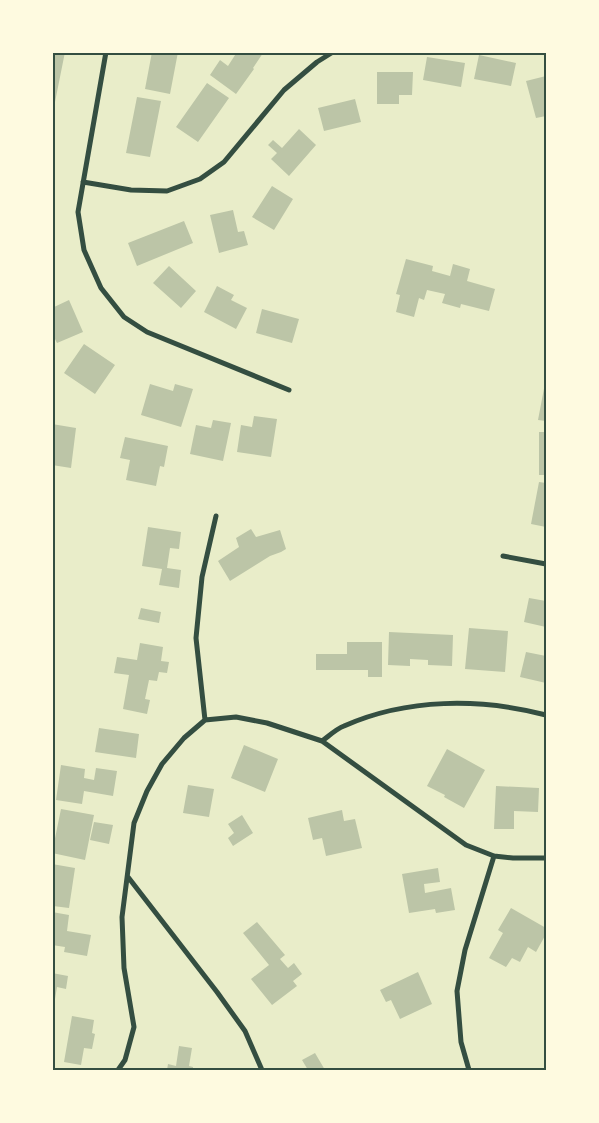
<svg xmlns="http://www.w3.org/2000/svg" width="599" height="1123" font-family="Georgia,serif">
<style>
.building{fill:#bcc5a7}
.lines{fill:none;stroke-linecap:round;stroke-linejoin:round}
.minor{stroke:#344e41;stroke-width:5}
.neatline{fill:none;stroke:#344e41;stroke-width:2}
</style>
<rect width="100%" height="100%" fill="#e9edc9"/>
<!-- building -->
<path class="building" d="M 52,52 L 65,52 L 54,107 L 52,106 Z
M 152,52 L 178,52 L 170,94 L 145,89 Z
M 237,52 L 263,53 L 253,68 L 254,69 L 236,94 L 210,75 L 220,60 L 228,66 Z
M 479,55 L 516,63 L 511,86 L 474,79 Z
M 427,57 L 465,63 L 461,87 L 423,80 Z
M 377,72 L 413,72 L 412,95 L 399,95 L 399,104 L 377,104 Z
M 546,76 L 546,116 L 536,118 L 526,81 Z
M 207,83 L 229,98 L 198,142 L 176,127 Z
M 137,97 L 161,101 L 150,157 L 126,153 Z
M 355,99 L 361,122 L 324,131 L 318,108 Z
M 299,129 L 316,145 L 289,176 L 271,159 L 277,153 L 268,145 L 273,140 L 282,148 Z
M 272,186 L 293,199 L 274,230 L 252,217 Z
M 233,210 L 238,232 L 244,231 L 248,245 L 219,253 L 210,215 Z
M 184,221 L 193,243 L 137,266 L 128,243 Z
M 406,259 L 433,266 L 432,271 L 450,276 L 453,264 L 470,269 L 467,281 L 495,289 L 489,311 L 461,304 L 460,308 L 442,303 L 445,294 L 427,290 L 424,300 L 419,298 L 414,317 L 396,312 L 400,295 L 396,294 Z
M 169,266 L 196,291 L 181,308 L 153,283 Z
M 217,286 L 234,295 L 231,300 L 247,308 L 236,329 L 204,312 Z
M 69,300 L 83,332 L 57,343 L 52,333 L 52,308 Z
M 262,309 L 299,319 L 292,343 L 256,333 Z
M 84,344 L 115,365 L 95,394 L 64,373 Z
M 546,378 L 546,421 L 538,420 Z
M 150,384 L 173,391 L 175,384 L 193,389 L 181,427 L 141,415 Z
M 254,416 L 277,419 L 271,457 L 237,452 L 241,425 L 252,427 Z
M 213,420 L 231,423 L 223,461 L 190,454 L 196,425 L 211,428 Z
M 52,424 L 76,428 L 71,468 L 52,465 Z
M 539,432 L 546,432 L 546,475 L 539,475 Z
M 125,437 L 168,446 L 164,467 L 160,466 L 156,486 L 126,480 L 130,460 L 120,458 Z
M 539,482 L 546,483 L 546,527 L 531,524 Z
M 148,527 L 181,532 L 179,549 L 170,548 L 167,568 L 181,570 L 179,588 L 159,585 L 162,569 L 142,566 Z
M 251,529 L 256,537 L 280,530 L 286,549 L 281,552 L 270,556 L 230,581 L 218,561 L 239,547 L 236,538 Z
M 529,598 L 546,601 L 546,627 L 524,622 Z
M 141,608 L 161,612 L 159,623 L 138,619 Z
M 469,628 L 508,631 L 505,672 L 465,669 Z
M 389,632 L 453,635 L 452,666 L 428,665 L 428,660 L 410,659 L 410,666 L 388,665 Z
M 347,642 L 382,642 L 382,677 L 368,677 L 368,670 L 316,670 L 316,654 L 347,654 Z
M 140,643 L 163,647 L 161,661 L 169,662 L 167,673 L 159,672 L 157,681 L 149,680 L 145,699 L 150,700 L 147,714 L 123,709 L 129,675 L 114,673 L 117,657 L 137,660 Z
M 526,652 L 546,656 L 546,683 L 520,677 Z
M 99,728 L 139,734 L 136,758 L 95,752 Z
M 244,745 L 278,759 L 265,792 L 231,778 Z
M 447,749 L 485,770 L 464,808 L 444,797 L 445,795 L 427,786 Z
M 61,765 L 85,769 L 84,778 L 94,780 L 96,768 L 117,771 L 113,796 L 84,791 L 82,804 L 56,800 Z
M 188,785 L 214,789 L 209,817 L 183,813 Z
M 496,786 L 539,788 L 538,812 L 514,811 L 514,829 L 494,829 Z
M 61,809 L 94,815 L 85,860 L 52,853 Z
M 342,810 L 344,821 L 355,819 L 362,848 L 326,856 L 322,838 L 313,840 L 308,818 Z
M 242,815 L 253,833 L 233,846 L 228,838 L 234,833 L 228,824 Z
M 94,822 L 113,825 L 109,844 L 90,840 Z
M 52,864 L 75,868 L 69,908 L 53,906 L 54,897 L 52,897 Z
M 438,868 L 440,882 L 424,884 L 425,893 L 451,888 L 455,910 L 436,913 L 435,909 L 409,913 L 402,874 Z
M 511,908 L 546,928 L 546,934 L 536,952 L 528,947 L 520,962 L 512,958 L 506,967 L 489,958 L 503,933 L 498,930 Z
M 52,912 L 69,915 L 67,931 L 91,935 L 87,956 L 64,952 L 65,947 L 52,945 Z
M 257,922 L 285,955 L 280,959 L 288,968 L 294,963 L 302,974 L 293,981 L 297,986 L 272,1005 L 251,979 L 269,965 L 243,933 Z
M 418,972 L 432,1004 L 400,1019 L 391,1000 L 386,1002 L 380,990 Z
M 52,973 L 68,976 L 66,989 L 57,987 L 55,999 L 52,999 Z
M 72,1016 L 94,1020 L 92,1033 L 95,1034 L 92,1049 L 84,1048 L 81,1065 L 64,1062 Z
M 179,1046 L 192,1048 L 189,1066 L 193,1067 L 193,1070 L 167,1070 L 168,1064 L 176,1066 Z
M 315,1053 L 325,1070 L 308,1070 L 302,1060 Z"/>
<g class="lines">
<!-- minor -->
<path class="minor" d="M 106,52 L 78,212 L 84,250 L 101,288 L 124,317 L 147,332 L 289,390
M 83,182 L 131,190 L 167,191 L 200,179 L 224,162 L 284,90 L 317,62 L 333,52
M 503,556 L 546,564
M 205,720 L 236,717 L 267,723 L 322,741 L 466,845 L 494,856 L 513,858 L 546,858
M 322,741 C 329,736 336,729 344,726 C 407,698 480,698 546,715
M 128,877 L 217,992 L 245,1031 L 262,1070
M 118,1070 L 125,1060 L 134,1027 L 124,968 L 122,917 L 134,823 L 147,791 L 162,764 L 184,738 L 205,720 L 196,638 L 202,577 L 216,516
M 469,1070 L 461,1042 L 457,991 L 465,950 L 494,856"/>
</g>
<!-- border -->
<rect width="599" height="1123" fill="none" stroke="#fefae0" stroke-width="108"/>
<rect x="54" y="54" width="491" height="1015" class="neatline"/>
</svg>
